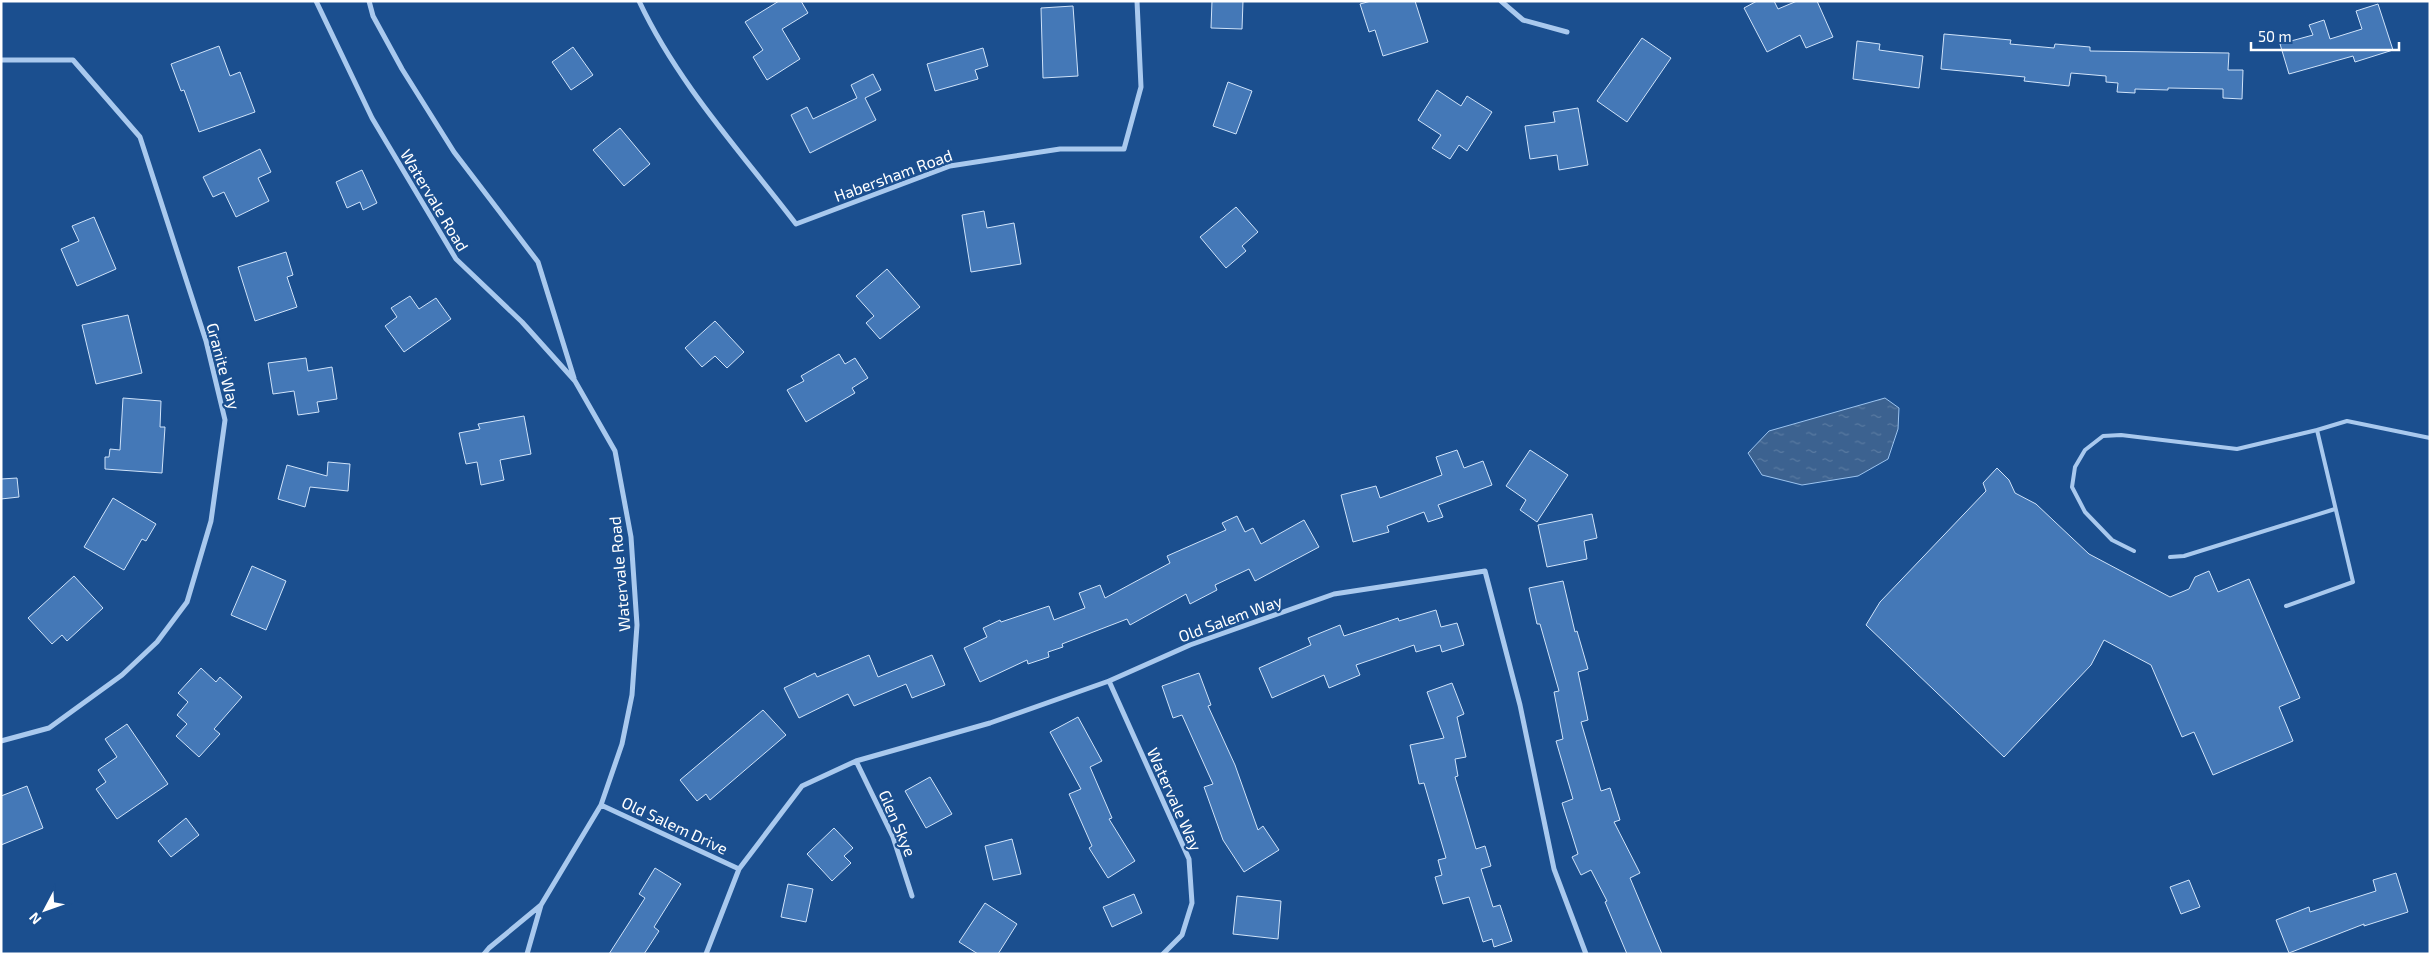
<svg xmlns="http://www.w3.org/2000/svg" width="2431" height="955" font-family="'Exo 2',sans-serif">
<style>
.water{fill:url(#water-ripples);stroke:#9cc4f0}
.building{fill:#4478b7;stroke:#cfe3fa}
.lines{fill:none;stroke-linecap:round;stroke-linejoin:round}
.lane{stroke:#a9c9ee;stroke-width:4}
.street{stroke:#a9c9ee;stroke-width:5}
.labels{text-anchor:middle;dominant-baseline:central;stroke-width:4.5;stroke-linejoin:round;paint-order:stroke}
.street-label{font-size:16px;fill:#fff;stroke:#1b4f8f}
</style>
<defs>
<pattern id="water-ripples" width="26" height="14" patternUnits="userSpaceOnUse" patternTransform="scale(1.25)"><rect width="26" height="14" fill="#3c6290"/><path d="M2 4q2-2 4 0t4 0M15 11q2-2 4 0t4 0" fill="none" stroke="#597aa1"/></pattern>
</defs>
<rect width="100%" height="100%" fill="#1b4f8f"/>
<!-- water -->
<path class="water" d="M 1885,398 L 1899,408 L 1898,429 L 1888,459 L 1858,476 L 1802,485 L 1762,475 L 1748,453 L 1769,431 Z"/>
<!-- building -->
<path class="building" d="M 779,1 L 801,1 L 808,13 L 782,29 L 800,59 L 767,80 L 753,57 L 763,50 L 745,22 Z
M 1212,1 L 1243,1 L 1242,29 L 1211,28 Z
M 1371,1 L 1415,1 L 1428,42 L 1383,56 L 1375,30 L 1369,32 L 1360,4 Z
M 1757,1 L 1774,1 L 1778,9 L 1797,1 L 1817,1 L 1833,37 L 1806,48 L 1800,35 L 1767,52 L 1744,8 Z
M 2378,4 L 2393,50 L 2355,62 L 2353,56 L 2289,74 L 2280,44 L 2313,35 L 2309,25 L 2324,20 L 2330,39 L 2362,29 L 2356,11 Z
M 1073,6 L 1078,76 L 1043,78 L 1041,8 Z
M 1944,34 L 2011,40 L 2010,44 L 2054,48 L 2055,44 L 2090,47 L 2090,51 L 2229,53 L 2228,70 L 2243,70 L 2242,99 L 2223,98 L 2223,89 L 2168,88 L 2168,90 L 2135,89 L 2135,93 L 2117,92 L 2118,83 L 2106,82 L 2106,76 L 2071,73 L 2069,86 L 2024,81 L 2025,77 L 1941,69 Z
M 1642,38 L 1671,58 L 1627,122 L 1597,101 Z
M 1857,41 L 1880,44 L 1879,50 L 1923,56 L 1919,88 L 1853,79 Z
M 219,46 L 230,76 L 240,72 L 255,112 L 199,132 L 184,90 L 181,91 L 171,64 Z
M 573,47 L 593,75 L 571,90 L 552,62 Z
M 983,48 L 988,66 L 975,70 L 978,79 L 935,91 L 927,64 Z
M 873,74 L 881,90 L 865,98 L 876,120 L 810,153 L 791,115 L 807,107 L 813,119 L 857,98 L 851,85 Z
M 1228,82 L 1252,91 L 1236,134 L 1213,126 Z
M 1437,90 L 1461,106 L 1467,96 L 1492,112 L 1467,151 L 1459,145 L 1450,159 L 1432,148 L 1441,135 L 1418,120 Z
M 1578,108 L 1588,165 L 1559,170 L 1557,155 L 1530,159 L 1525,126 L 1555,122 L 1553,112 Z
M 620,128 L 650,164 L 624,186 L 593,150 Z
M 260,149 L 271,172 L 258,178 L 269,201 L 236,217 L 224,192 L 213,197 L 203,177 Z
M 362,170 L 377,203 L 363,210 L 360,202 L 347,208 L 336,182 Z
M 1236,207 L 1258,232 L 1242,246 L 1246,251 L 1226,268 L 1200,237 Z
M 984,211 L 987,228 L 1014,223 L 1021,264 L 971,272 L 962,215 Z
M 94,217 L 116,269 L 77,286 L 61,249 L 79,241 L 72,226 Z
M 286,252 L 293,275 L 287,277 L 297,307 L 255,321 L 238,267 Z
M 887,269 L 920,307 L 880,339 L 866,323 L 874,316 L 856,296 Z
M 410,296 L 419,309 L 436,298 L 451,319 L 404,352 L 385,326 L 397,317 L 391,308 Z
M 128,315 L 142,373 L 96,384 L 82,325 Z
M 715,321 L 744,352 L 727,368 L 715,356 L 702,367 L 685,348 Z
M 839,354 L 845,364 L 855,358 L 868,378 L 852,388 L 855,393 L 806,422 L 787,390 L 804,381 L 801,376 Z
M 306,358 L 308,371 L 332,367 L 337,399 L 317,402 L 319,412 L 298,415 L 294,391 L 273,394 L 268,363 Z
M 123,398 L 161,401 L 160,427 L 165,427 L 162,473 L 105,469 L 105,457 L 109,457 L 110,449 L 120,450 Z
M 524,416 L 531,454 L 500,460 L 504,480 L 481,485 L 477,462 L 466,464 L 459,433 L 480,429 L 478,424 Z
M 1457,450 L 1464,468 L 1483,461 L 1492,485 L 1438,505 L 1443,517 L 1428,522 L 1424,512 L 1387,526 L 1389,532 L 1353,542 L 1341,495 L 1376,486 L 1380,498 L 1442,475 L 1436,457 Z
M 1530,450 L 1568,475 L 1537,522 L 1520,510 L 1526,500 L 1506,486 Z
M 328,462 L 350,464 L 348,491 L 310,487 L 305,507 L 278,499 L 287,465 L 327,476 Z
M 1997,468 L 2009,480 L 2015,493 L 2036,504 L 2089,554 L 2170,597 L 2189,589 L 2195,577 L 2209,571 L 2218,592 L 2249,579 L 2300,698 L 2279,707 L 2293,741 L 2213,775 L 2194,732 L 2182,737 L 2151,665 L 2104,640 L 2091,665 L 2004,757 L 1866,625 L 1880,602 L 1986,491 L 1983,483 Z
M 17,478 L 19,497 L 1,499 L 1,479 Z
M 113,498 L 156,524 L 146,541 L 142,539 L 124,570 L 84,547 Z
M 1592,514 L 1597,538 L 1584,541 L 1587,559 L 1547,567 L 1538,525 Z
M 1237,516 L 1245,532 L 1253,528 L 1261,544 L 1304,520 L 1319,547 L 1255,581 L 1249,569 L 1215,585 L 1217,590 L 1190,604 L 1186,594 L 1130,625 L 1127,619 L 1062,644 L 1063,647 L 1048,652 L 1049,657 L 1028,664 L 1027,660 L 980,682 L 964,648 L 987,637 L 983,628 L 1000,620 L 1001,622 L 1049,606 L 1054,620 L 1085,608 L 1079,593 L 1100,585 L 1105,598 L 1170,563 L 1167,556 L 1226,530 L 1222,523 Z
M 252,566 L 286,581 L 266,630 L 231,615 Z
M 74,576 L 103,608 L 67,641 L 62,635 L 52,644 L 28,618 Z
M 1563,581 L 1575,632 L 1577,631 L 1588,669 L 1578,672 L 1588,720 L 1581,722 L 1601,791 L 1610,788 L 1620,820 L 1614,822 L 1640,873 L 1630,878 L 1662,954 L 1627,954 L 1605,902 L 1607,901 L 1591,870 L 1581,875 L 1572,857 L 1578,854 L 1562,803 L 1573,799 L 1556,741 L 1563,739 L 1554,692 L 1559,691 L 1540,624 L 1537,624 L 1529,588 Z
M 1436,610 L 1441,627 L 1457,623 L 1464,645 L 1442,652 L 1440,645 L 1416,652 L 1414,645 L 1356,665 L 1360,675 L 1329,688 L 1324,675 L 1272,698 L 1259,668 L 1311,645 L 1308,638 L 1340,625 L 1344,636 L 1398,618 L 1399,621 Z
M 869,655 L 878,677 L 932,655 L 945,685 L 912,698 L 906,684 L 854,706 L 848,694 L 799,718 L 784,688 L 815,673 L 817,677 Z
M 201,668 L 216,682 L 220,677 L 242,697 L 214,729 L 220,734 L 199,757 L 176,736 L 187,724 L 177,715 L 188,702 L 178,693 Z
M 1199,673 L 1211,705 L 1208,706 L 1235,765 L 1258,830 L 1263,826 L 1279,850 L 1244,872 L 1223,840 L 1204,787 L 1213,784 L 1182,715 L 1173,718 L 1162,686 Z
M 1452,683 L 1464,714 L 1457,717 L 1466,757 L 1455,759 L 1458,776 L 1455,777 L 1476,849 L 1485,846 L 1491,866 L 1481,869 L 1493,907 L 1500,905 L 1512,941 L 1494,947 L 1492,939 L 1483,942 L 1469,897 L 1443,904 L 1435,877 L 1442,875 L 1438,860 L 1446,858 L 1424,783 L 1419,784 L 1410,745 L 1444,738 L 1427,692 Z
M 763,710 L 786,735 L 710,800 L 706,794 L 697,801 L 680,780 Z
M 1078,717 L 1102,761 L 1090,767 L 1112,818 L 1109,819 L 1135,861 L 1108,878 L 1089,848 L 1092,846 L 1069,794 L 1081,789 L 1050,732 Z
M 127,724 L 168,784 L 117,819 L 96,789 L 106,782 L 98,770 L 117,757 L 105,739 Z
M 930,777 L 952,814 L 926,828 L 905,791 Z
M 27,786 L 43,828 L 1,845 L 1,796 Z
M 186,818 L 199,835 L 171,857 L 158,841 Z
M 834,828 L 853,848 L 844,856 L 851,863 L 832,881 L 807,854 Z
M 1012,839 L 1021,874 L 993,880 L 985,846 Z
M 655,868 L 681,884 L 654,927 L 659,931 L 644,954 L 609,954 L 645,898 L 639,894 Z
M 2396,873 L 2408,912 L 2364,926 L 2364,924 L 2289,953 L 2276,920 L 2309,907 L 2310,912 L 2376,891 L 2373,880 Z
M 2189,880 L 2200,907 L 2181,914 L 2170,887 Z
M 788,884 L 813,889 L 806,922 L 781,917 Z
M 1134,894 L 1142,913 L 1112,927 L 1103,907 Z
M 1237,896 L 1281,901 L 1278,939 L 1233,934 Z
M 985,903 L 1017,924 L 998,954 L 978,954 L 959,942 Z"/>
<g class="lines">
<!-- lane -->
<path class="lane" d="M 2134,551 L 2112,540 L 2085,512 L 2072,487 L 2075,467 L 2085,450 L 2103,436 L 2121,435 L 2237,449 L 2317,430
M 2170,557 L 2184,556 L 2335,509
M 2286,606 L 2353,582 L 2317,430 L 2347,421 L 2430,438"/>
<!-- street -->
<path class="street" d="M 316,1 L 372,118 L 456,259 L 522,322 L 575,381 L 615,451 L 631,537 L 637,625 L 632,695 L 622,744 L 601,805 L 541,905 L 527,954
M 369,1 L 373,16 L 402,69 L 454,152 L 538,262 L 574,378
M 639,1 C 678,84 741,152 796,224 L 950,166 L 1060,149 L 1124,149 L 1141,87 L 1137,1
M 1501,1 L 1523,20 L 1567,32
M 1,60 L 73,60 L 140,137 L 206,341 L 225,420 L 211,521 L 187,602 L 157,642 L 122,675 L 49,728 L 1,741
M 1109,681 L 1189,859 L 1192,903 L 1182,935 L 1163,954
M 856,761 L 893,837 L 912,896
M 601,805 L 739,869
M 484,954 L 489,948 L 541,905
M 706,954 L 739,869 L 802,786 L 856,761 L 990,723 L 1109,681 L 1190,645 L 1334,594 L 1485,571 L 1520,705 L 1554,869 L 1586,954"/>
</g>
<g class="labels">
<!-- street labels -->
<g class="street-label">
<text transform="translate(893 175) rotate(-20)">Habersham Road</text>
<text transform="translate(435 200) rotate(59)">Watervale Road</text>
<text transform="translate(224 366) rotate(75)">Granite Way</text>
<text transform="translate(619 574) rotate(-95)">Watervale Road</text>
<text transform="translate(1230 618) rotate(-20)">Old Salem Way</text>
<text transform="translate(1175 799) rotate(66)">Watervale Way</text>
<text transform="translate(898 823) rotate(67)">Glen Skye</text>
<text transform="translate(675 825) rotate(25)">Old Salem Drive</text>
</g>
</g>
<!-- border -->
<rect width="2431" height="955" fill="none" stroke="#ffffff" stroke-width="5"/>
<!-- north arrow -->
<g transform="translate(45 910) rotate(229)" stroke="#1b4f8f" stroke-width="4" paint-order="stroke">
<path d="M0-4L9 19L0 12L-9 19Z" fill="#ffffff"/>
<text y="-8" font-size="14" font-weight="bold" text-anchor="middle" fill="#ffffff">N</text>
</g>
<!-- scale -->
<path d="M2251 42v8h148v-8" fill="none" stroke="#ffffff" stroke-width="2.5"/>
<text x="2258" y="42" font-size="15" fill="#ffffff" stroke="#1b4f8f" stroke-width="4" paint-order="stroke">50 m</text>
</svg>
